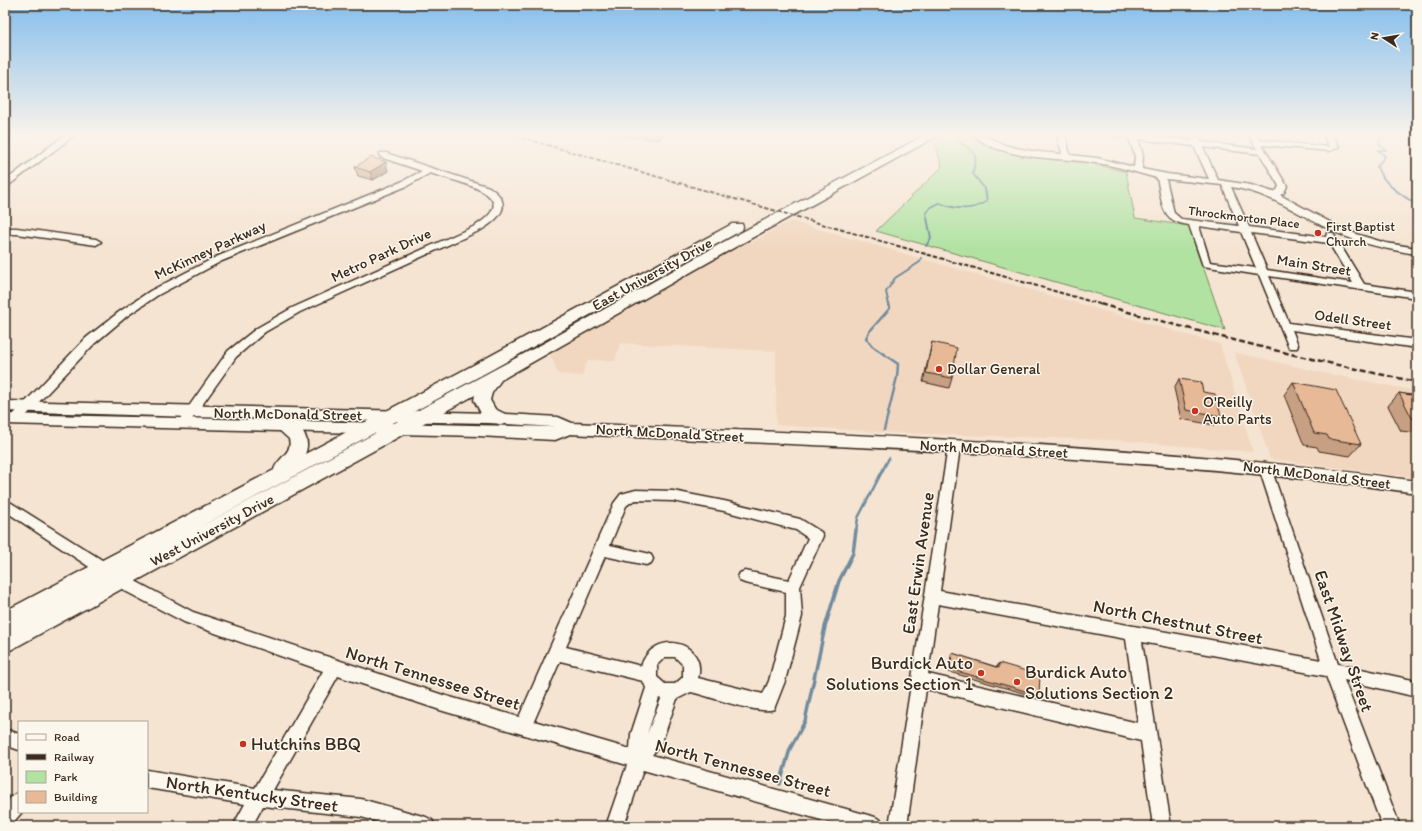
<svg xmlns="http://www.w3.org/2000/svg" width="1422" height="831" font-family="Itim,sans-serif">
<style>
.built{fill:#f1d7c0}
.green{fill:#b1e2a2;stroke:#768660}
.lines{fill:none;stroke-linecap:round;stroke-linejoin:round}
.stream-far2{stroke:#6f8b9d;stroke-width:2}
.stream-far1{stroke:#6f8b9d;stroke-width:2.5}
.stream{stroke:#6f8b9d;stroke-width:3.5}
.minor-casing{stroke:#3b2a1e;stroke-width:3}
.major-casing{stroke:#3b2a1e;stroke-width:3}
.highway-casing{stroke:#3b2a1e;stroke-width:3}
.minor{fill:#fbf7ec;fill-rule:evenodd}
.major{fill:#fbf7ec;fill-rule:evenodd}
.highway{fill:#fbf7ec;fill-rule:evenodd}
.rail-far1{stroke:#3b2a1e;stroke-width:2;stroke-dasharray:4.5 2;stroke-linecap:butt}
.rail{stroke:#3b2a1e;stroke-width:2.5;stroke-dasharray:6 3;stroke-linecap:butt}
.wall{fill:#c79f82;stroke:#3b2a1e}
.shaded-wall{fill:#a2826a;stroke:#3b2a1e}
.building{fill:#e7b997;stroke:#3b2a1e}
.poi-dot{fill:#c8321e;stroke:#fbf7ec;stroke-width:1.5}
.labels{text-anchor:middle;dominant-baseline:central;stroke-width:3;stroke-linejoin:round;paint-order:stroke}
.far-street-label{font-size:13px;fill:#3b2a1e;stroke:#fbf7ec}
.far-poi-label{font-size:13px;fill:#3b2a1e;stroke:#fbf7ec;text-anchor:start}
.street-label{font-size:15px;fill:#3b2a1e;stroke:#fbf7ec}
.poi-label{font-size:15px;fill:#3b2a1e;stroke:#fbf7ec;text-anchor:start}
.near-street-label{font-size:18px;fill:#3b2a1e;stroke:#fbf7ec}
.near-poi-label{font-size:18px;fill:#3b2a1e;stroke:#fbf7ec;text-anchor:start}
</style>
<rect width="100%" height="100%" fill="#f5e4d2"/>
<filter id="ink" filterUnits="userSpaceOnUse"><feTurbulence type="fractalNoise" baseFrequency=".025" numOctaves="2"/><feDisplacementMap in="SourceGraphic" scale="8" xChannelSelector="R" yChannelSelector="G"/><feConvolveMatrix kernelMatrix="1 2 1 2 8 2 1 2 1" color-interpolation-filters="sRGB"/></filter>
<g filter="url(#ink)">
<!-- built -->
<path class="built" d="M 790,221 L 1220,344 L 1253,452 L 1116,440 L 897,433 L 776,425 L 776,351 L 620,343 L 615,361 L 588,360 L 582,376 L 558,374 L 550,354 L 745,243 L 752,242 Z
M 1234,352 L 1319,372 L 1417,391 L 1417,478 L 1270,459 Z"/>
<!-- green -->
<path class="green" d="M 951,134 L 969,134 L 984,145 L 1013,154 L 1089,163 L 1126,172 L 1135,218 L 1189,226 L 1225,330 L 876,231 L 942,167 L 934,141 Z"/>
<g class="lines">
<!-- stream-far2 -->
<path class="stream-far2" d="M 1386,134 L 1379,140 L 1379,144 L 1386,150 L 1378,150 L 1385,156 L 1377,167 C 1384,185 1401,194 1417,205
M 926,246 L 931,238 L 926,213 L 931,207 L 939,203 C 955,209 972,212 987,201 L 985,189 L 973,174 C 973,168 977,161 975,155 C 970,146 958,145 955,134
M 889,305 L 886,292 L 895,278 L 920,262 L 921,258"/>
<!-- stream-far1 -->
<path class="stream-far1" d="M 884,430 L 897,377 L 898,364 L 872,346 L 866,338 L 869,332 L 890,308 L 889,304
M 856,531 L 858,518 L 889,458"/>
<!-- stream -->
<path class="stream" d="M 780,784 L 790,749 L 805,721 L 825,627 L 839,581 L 853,553 L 856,530"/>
<defs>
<path id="minor" d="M 973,134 C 986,133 996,143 1008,146 C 1026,151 1044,153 1062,154 L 1057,134 L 1065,134 L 1070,155 L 1097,158 L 1134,167 L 1135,156 L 1129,138 L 1114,136 L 1113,134 L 1136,134 L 1192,141 L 1189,134 L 1197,134 L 1201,142 L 1257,149 L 1248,134 L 1256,134 L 1259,140 L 1329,147 L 1323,134 L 1331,134 L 1339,147 L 1330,151 L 1262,145 L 1287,186 L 1284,193 L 1280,195 L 1339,227 L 1359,235 L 1386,243 L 1417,248 L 1417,254 C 1389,250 1361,244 1335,232 C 1299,215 1271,193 1231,187 L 1249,227 L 1326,237 L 1327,233 L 1333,233 L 1364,284 L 1417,292 L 1417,298 L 1269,276 L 1289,323 L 1417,340 L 1417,348 L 1292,330 L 1298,345 L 1297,348 L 1289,348 L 1259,275 L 1203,266 L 1189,225 C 1159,221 1163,202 1157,178 C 1137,173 1118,166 1097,163 C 1063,157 998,161 973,134 ZM 1138,139 L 1194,146 L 1209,179 L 1167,174 L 1142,169 L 1143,156 ZM 1203,147 L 1260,154 L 1279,186 L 1277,190 L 1273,192 L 1251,185 L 1218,180 ZM 1166,179 L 1222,185 L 1239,226 L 1181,219 L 1174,213 ZM 1199,226 L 1241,232 L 1256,268 L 1210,262 ZM 1251,233 L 1329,243 L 1353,283 L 1267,270 Z
M 65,135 L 72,137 L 5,188 L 5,181 Z
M 380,153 L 386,153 L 489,187 C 514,203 501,218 481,230 L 300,312 L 265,332 L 236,357 L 190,422 L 182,422 L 180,419 L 228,351 L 257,328 L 292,308 L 475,226 C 527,194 456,182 430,173 L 407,186 L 222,261 L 158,295 L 127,316 L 94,344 L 19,423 L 11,423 L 9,420 L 11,417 L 86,338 L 119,312 L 150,291 L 216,257 L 401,182 L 422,171 L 380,157 Z
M 5,228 L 17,228 L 96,239 L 101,242 L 96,245 L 17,234 L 5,234 Z
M 954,442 L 958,444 L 960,447 L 940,591 L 1321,660 L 1259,468 L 1260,465 L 1265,463 L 1270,465 L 1338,664 L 1417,681 L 1417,697 L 1344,680 L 1400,826 L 1382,826 L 1326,676 L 1142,642 L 1171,826 L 1153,826 L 1141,741 L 926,689 L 907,826 L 889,826 L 948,447 L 950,444 ZM 938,604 L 1126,639 L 1138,723 L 928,674 Z
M 636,490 L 673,491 L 724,501 L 800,519 L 821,532 L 823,536 L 800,587 L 802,616 L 785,681 L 774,709 C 759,715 709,696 691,692 L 677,699 L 661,744 L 652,755 L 875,817 L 881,820 L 884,826 L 843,826 L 643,770 L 624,826 L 606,826 L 627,765 L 443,711 L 338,676 L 273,790 L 361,799 L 426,817 L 432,820 L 435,826 L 393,826 L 361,817 L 263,806 L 252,826 L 233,826 L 245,804 L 147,788 L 147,770 L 255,788 L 323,671 L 184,622 L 127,592 L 5,511 L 5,499 L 137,582 L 193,612 L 443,695 L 519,717 L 614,503 L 621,494 ZM 636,500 L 673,501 L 724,511 L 796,530 L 808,538 L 789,580 L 745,571 L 740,573 L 738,577 L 740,581 L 745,583 L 786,592 L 786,616 L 769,681 L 763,694 L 698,678 C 708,642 654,627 641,666 L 566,647 L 605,556 L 646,565 L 651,563 L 653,559 L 651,555 L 646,553 L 610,545 L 626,506 L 631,502 ZM 665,657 L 675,657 L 683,665 L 683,677 L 675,684 L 665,684 L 657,677 L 657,665 ZM 560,661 L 643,681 L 646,688 L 631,734 L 630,749 L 534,721 ZM 659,698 L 661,699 L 647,734 Z
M 5,729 L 19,734 L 19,750 L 5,745 Z
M 19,792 L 19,812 L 22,812 L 11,825 L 5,826 C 5,811 3,799 19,792 Z"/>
<path id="major" d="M 5,401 L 489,413 L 558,417 L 572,423 C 854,436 1137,442 1417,481 L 1417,493 C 1137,454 853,448 570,434 L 555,440 L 479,436 L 5,424 L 5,414 L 556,427 L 489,423 L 191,417 L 5,411 Z"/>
<path id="highway" d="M 927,134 L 941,134 L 737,246 L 501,380 L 492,393 L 490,400 L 495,409 L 507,415 L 510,419 L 507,423 L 501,425 L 483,417 L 474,400 L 475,395 L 5,653 L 5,611 L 274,470 C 277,458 293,454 289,439 L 278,429 L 275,425 L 278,421 C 296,415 313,437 305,454 L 481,361 L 732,224 L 742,224 L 743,227 L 742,230 L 493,369 L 194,530 L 546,342 L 727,240 Z"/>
</defs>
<!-- minor casing -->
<use href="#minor" class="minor-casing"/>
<!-- major casing -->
<use href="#major" class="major-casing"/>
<!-- highway casing -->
<use href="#highway" class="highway-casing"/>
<!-- minor -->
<use href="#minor" class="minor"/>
<!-- major -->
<use href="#major" class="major"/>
<!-- highway -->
<use href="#highway" class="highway"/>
<!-- rail-far1 -->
<path class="rail-far1" d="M 509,134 L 1103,305"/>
<!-- rail -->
<path class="rail" d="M 1100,304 C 1205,334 1310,360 1417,382"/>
</g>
<!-- wall -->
<path class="wall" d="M 609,134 L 663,134 L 659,140 Z
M 355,167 L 388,171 L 373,180 L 358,176 Z
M 932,342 L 952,378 L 949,388 L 923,382 Z
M 1179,379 L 1203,392 L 1221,416 L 1214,425 L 1181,419 L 1174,388 Z
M 1293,382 L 1361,444 L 1350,456 L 1319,451 L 1317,447 L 1304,445 L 1284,395 Z
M 1399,393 L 1417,396 L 1417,435 L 1416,433 L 1401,431 L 1388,406 Z
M 952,653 L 997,667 L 999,663 L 1039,695 L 1037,697 L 949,672 L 951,656 Z"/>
<!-- shaded-wall -->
<path class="shaded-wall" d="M 659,134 L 663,134 L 659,140 Z
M 386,162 L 388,171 L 373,180 L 370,172 Z"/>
<!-- building -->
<path class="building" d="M 371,157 L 386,162 L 370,172 L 355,167 Z
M 932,342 L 957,348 L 952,378 L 926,373 Z
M 1179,379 L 1201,382 L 1203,392 L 1215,394 L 1221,416 L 1186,410 Z
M 1293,382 L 1336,390 L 1361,444 L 1329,439 L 1327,435 L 1314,433 Z
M 1399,393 L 1417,396 L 1417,419 L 1412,418 Z
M 952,653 L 999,668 L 999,663 L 1040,675 L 1039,695 L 950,669 Z"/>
</g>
<!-- sky -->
<linearGradient id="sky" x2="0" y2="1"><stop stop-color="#85beec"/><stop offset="0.54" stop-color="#faf3eb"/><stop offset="1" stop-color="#faf3eb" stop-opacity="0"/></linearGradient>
<rect width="1422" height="250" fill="url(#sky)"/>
<!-- markers -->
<g class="poi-dot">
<circle cx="1318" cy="233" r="4"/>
<circle cx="939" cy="369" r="4"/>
<circle cx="1195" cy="411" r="4"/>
<circle cx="981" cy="673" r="4"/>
<circle cx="1017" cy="682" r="4"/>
<circle cx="243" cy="744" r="4"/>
</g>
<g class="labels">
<!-- far-street labels -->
<g class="far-street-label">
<text transform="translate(1244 217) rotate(7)">Throckmorton Place</text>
</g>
<!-- far-poi labels -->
<g class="far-poi-label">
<text x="1326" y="226">First Baptist<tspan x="1326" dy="15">Church</tspan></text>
</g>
<!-- street labels -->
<g class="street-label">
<text transform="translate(210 250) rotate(-25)">McKinney Parkway</text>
<text transform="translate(381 255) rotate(-25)">Metro Park Drive</text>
<text transform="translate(1314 265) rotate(9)">Main Street</text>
<text transform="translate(652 274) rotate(-29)">East University Drive</text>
<text transform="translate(1353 320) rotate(8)">Odell Street</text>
<text transform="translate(288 414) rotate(1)">North McDonald Street</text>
<text transform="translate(670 433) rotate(3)">North McDonald Street</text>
<text transform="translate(994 449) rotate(3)">North McDonald Street</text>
<text transform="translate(1317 475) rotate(7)">North McDonald Street</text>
<text transform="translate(212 530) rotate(-28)">West University Drive</text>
</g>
<!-- poi labels -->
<g class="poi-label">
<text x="947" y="369">Dollar General</text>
<text x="1203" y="402">O'Reilly<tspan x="1203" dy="17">Auto Parts</tspan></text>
</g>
<!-- near-street labels -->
<g class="near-street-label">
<text transform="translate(918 563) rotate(-82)">East Erwin Avenue</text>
<text transform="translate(1178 622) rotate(11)">North Chestnut Street</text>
<text transform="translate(1344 641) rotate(71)">East Midway Street</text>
<text transform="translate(433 678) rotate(17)">North Tennessee Street</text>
<text transform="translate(743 768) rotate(15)">North Tennessee Street</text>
<text transform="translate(252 794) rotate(8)">North Kentucky Street</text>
</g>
<!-- near-poi labels -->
<g class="near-poi-label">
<text x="973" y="663" text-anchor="end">Burdick Auto<tspan x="973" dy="21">Solutions Section 1</tspan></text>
<text x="1025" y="672">Burdick Auto<tspan x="1025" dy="21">Solutions Section 2</tspan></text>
<text x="251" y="744">Hutchins BBQ</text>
</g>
</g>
<!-- margin -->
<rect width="1422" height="831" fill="none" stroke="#fbf7ec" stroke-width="20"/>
<rect x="10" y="10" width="1402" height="811" fill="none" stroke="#3b2a1e" stroke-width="1.5" filter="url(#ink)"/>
<!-- legend -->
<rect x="18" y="721" width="130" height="92" fill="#fbf7ec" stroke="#aea59a"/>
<rect x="26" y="734" width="20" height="6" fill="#fbf7ec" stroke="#aea59a"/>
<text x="54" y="741" font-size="12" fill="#3b2a1e">Road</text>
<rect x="26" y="754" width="20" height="6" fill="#3b2a1e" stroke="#aea59a"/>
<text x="54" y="761" font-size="12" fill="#3b2a1e">Railway</text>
<rect x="26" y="771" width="20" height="12" fill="#b1e2a2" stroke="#aea59a"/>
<text x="54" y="781" font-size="12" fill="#3b2a1e">Park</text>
<rect x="26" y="791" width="20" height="12" fill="#e7b997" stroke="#aea59a"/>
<text x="54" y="801" font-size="12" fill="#3b2a1e">Building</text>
<!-- north arrow -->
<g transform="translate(1384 38) rotate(282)" stroke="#fbf7ec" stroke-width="3" paint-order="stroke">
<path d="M0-3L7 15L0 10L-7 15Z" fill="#3b2a1e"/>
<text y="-6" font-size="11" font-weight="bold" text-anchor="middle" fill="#3b2a1e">N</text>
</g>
</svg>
